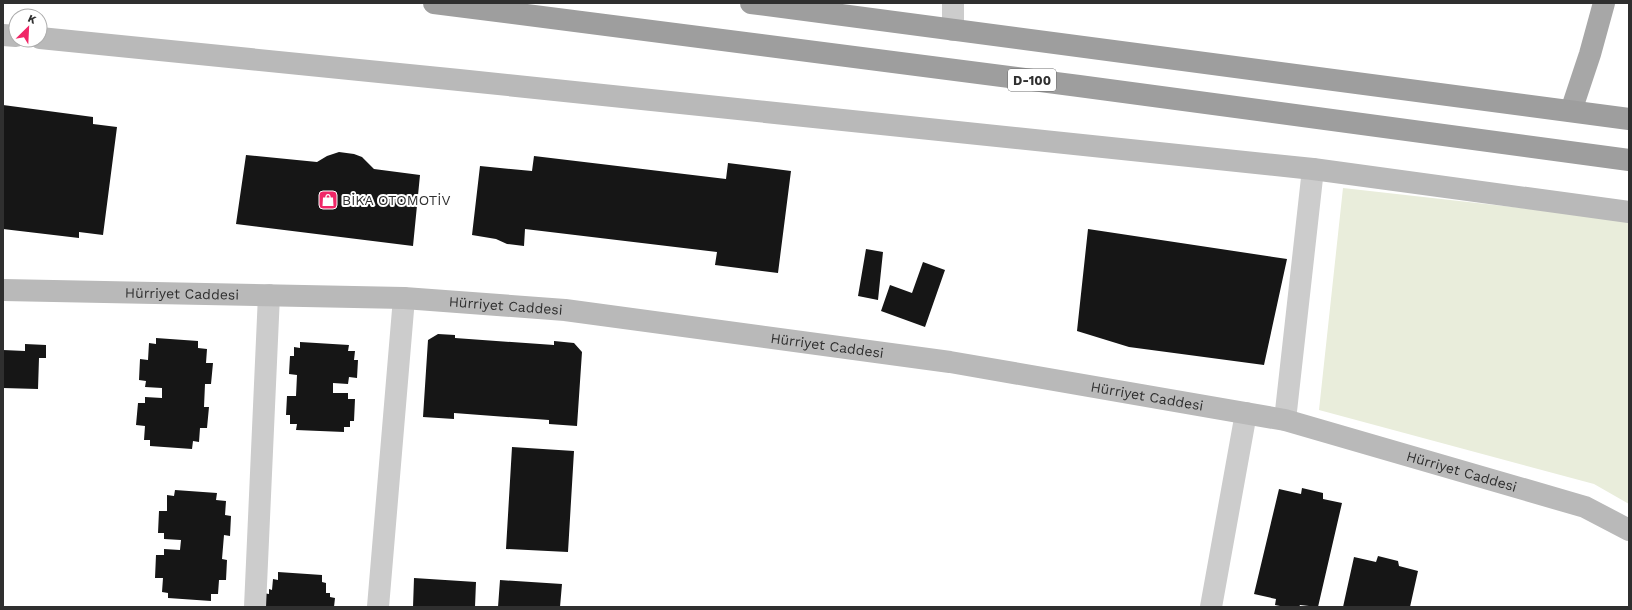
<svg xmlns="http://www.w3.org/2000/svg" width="1632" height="610" font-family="'Work Sans',sans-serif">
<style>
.green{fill:#e9eddb}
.building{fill:#161616}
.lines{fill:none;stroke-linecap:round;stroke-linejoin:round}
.minor{stroke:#ccc;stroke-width:22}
.secondary{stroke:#b9b9b9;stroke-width:22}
.primary{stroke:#a7a7a7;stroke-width:22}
.trunk{stroke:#9e9e9e;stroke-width:22}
.labels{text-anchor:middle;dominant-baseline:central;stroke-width:4;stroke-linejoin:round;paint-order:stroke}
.shield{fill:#fff;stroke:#6d6d6d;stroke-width:1}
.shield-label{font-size:13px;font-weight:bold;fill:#2f2f2f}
.poi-label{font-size:14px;fill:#2f2f2f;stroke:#fff;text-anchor:start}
.street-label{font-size:14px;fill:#2f2f2f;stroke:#fff}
</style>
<rect width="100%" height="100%" fill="#fff"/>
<!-- green -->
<path class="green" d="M 1343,188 L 1629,220 L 1629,504 L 1594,484 L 1319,410 Z"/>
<!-- building -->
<path class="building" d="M 3,105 L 93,117 L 93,124 L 117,127 L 103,235 L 79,232 L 79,238 L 3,229 Z
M 339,152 L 354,154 L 362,157 L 374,169 L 420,175 L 413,246 L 236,224 L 246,155 L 317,162 L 327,156 Z
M 534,156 L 726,179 L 728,163 L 791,171 L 778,273 L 715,265 L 717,252 L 525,229 L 524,246 L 507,244 L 496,239 L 472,235 L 480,166 L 532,171 Z
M 1088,229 L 1287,259 L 1264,365 L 1129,347 L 1077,331 Z
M 866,249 L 883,252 L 878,300 L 858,296 Z
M 923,262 L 945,270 L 925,327 L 881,311 L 890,285 L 912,293 Z
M 438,334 L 455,335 L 455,338 L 554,345 L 554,341 L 574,343 L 582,352 L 577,426 L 549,424 L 549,420 L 454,413 L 454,419 L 423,417 L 428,340 Z
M 156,338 L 198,341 L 198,348 L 207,349 L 206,363 L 213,363 L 211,384 L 205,384 L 204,407 L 209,407 L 207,428 L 200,428 L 199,442 L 193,441 L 192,449 L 150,446 L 150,440 L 144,440 L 145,426 L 136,425 L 138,403 L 145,403 L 145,397 L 162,398 L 162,388 L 145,387 L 146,381 L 139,380 L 140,359 L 148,360 L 149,343 L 156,344 Z
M 300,342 L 349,345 L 348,351 L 355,351 L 354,360 L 358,360 L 357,378 L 349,377 L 348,384 L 333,383 L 333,393 L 348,393 L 348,399 L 355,399 L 354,421 L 350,421 L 350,427 L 344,427 L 344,432 L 296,430 L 297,424 L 290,424 L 290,415 L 286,415 L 287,396 L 296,396 L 297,375 L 289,374 L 290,356 L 294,356 L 294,347 L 300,348 Z
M 25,344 L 46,345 L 46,358 L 39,358 L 38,389 L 3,388 L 3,350 L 25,351 Z
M 512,447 L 574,451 L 568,552 L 506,549 Z
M 1302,488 L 1323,493 L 1323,499 L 1342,503 L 1318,607 L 1300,605 L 1299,607 L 1285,607 L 1275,605 L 1276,599 L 1254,594 L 1279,489 L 1301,494 Z
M 175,490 L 217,493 L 216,500 L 226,501 L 225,515 L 231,516 L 230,536 L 224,535 L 222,559 L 227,560 L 226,580 L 219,580 L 218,594 L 211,594 L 211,601 L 168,598 L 168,593 L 162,592 L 163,578 L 155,578 L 156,555 L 164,555 L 164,549 L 180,550 L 181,540 L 164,539 L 164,533 L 158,533 L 159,511 L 167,511 L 167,495 L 174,496 Z
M 1378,556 L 1398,561 L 1399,566 L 1418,571 L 1410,607 L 1343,607 L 1354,557 L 1376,562 Z
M 278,572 L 322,575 L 322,582 L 326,583 L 326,593 L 330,593 L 330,597 L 335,598 L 334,607 L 263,607 L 263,593 L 269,594 L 269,589 L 272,590 L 273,579 L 278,580 Z
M 414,578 L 476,582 L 475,607 L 413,607 Z
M 500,580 L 562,584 L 560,607 L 498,607 Z"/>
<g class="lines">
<!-- minor -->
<path class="minor" d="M 953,30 L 953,3
M 1285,420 L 1313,169
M 255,607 L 269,295
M 378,607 L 404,298
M 1211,607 L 1246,413"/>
<!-- secondary -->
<g class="secondary">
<path d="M 3,35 L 16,36"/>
<path d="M 40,38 L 459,80 L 1313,169 L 1629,212"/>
<path id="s1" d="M 3,290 L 404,298 L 565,310 L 950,362 L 1285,420 L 1585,507 L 1629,530"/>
</g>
<!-- primary -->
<path class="primary" d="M 1571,111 L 1590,54 L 1604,3"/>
<!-- trunk -->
<path class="trunk" d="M 434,3 L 1079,86 L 1629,160
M 751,3 L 1629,119"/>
</g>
<!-- icons -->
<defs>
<symbol id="shop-square" viewBox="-11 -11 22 22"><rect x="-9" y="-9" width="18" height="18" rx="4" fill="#f02767" stroke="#fff"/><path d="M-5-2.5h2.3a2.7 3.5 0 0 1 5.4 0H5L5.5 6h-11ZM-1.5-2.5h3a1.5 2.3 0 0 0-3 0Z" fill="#fff"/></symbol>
</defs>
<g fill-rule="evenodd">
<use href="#shop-square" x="317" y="189" width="22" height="22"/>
</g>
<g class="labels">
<!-- shield labels -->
<rect class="shield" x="1008" y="69" width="48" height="22" rx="3"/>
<g class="shield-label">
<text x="1032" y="80">D-100</text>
</g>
<!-- poi labels -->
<g class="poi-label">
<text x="342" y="200">BİKA OTOMOTİV</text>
</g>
<!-- street labels -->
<g class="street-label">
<text stroke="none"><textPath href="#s1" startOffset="179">Hürriyet Caddesi</textPath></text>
<text stroke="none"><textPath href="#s1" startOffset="503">Hürriyet Caddesi</textPath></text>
<text stroke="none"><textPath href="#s1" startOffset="827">Hürriyet Caddesi</textPath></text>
<text stroke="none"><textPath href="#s1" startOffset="1151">Hürriyet Caddesi</textPath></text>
<text stroke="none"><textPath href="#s1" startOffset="1475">Hürriyet Caddesi</textPath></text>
</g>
</g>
<!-- border -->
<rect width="1632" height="610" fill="none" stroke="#2f2f2f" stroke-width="8"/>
<!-- north arrow -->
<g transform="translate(28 28) rotate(24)"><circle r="19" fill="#ffffff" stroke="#acacac"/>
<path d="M0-3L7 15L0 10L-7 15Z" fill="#f02767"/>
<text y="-6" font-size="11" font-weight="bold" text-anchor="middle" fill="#2f2f2f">K</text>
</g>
</svg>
